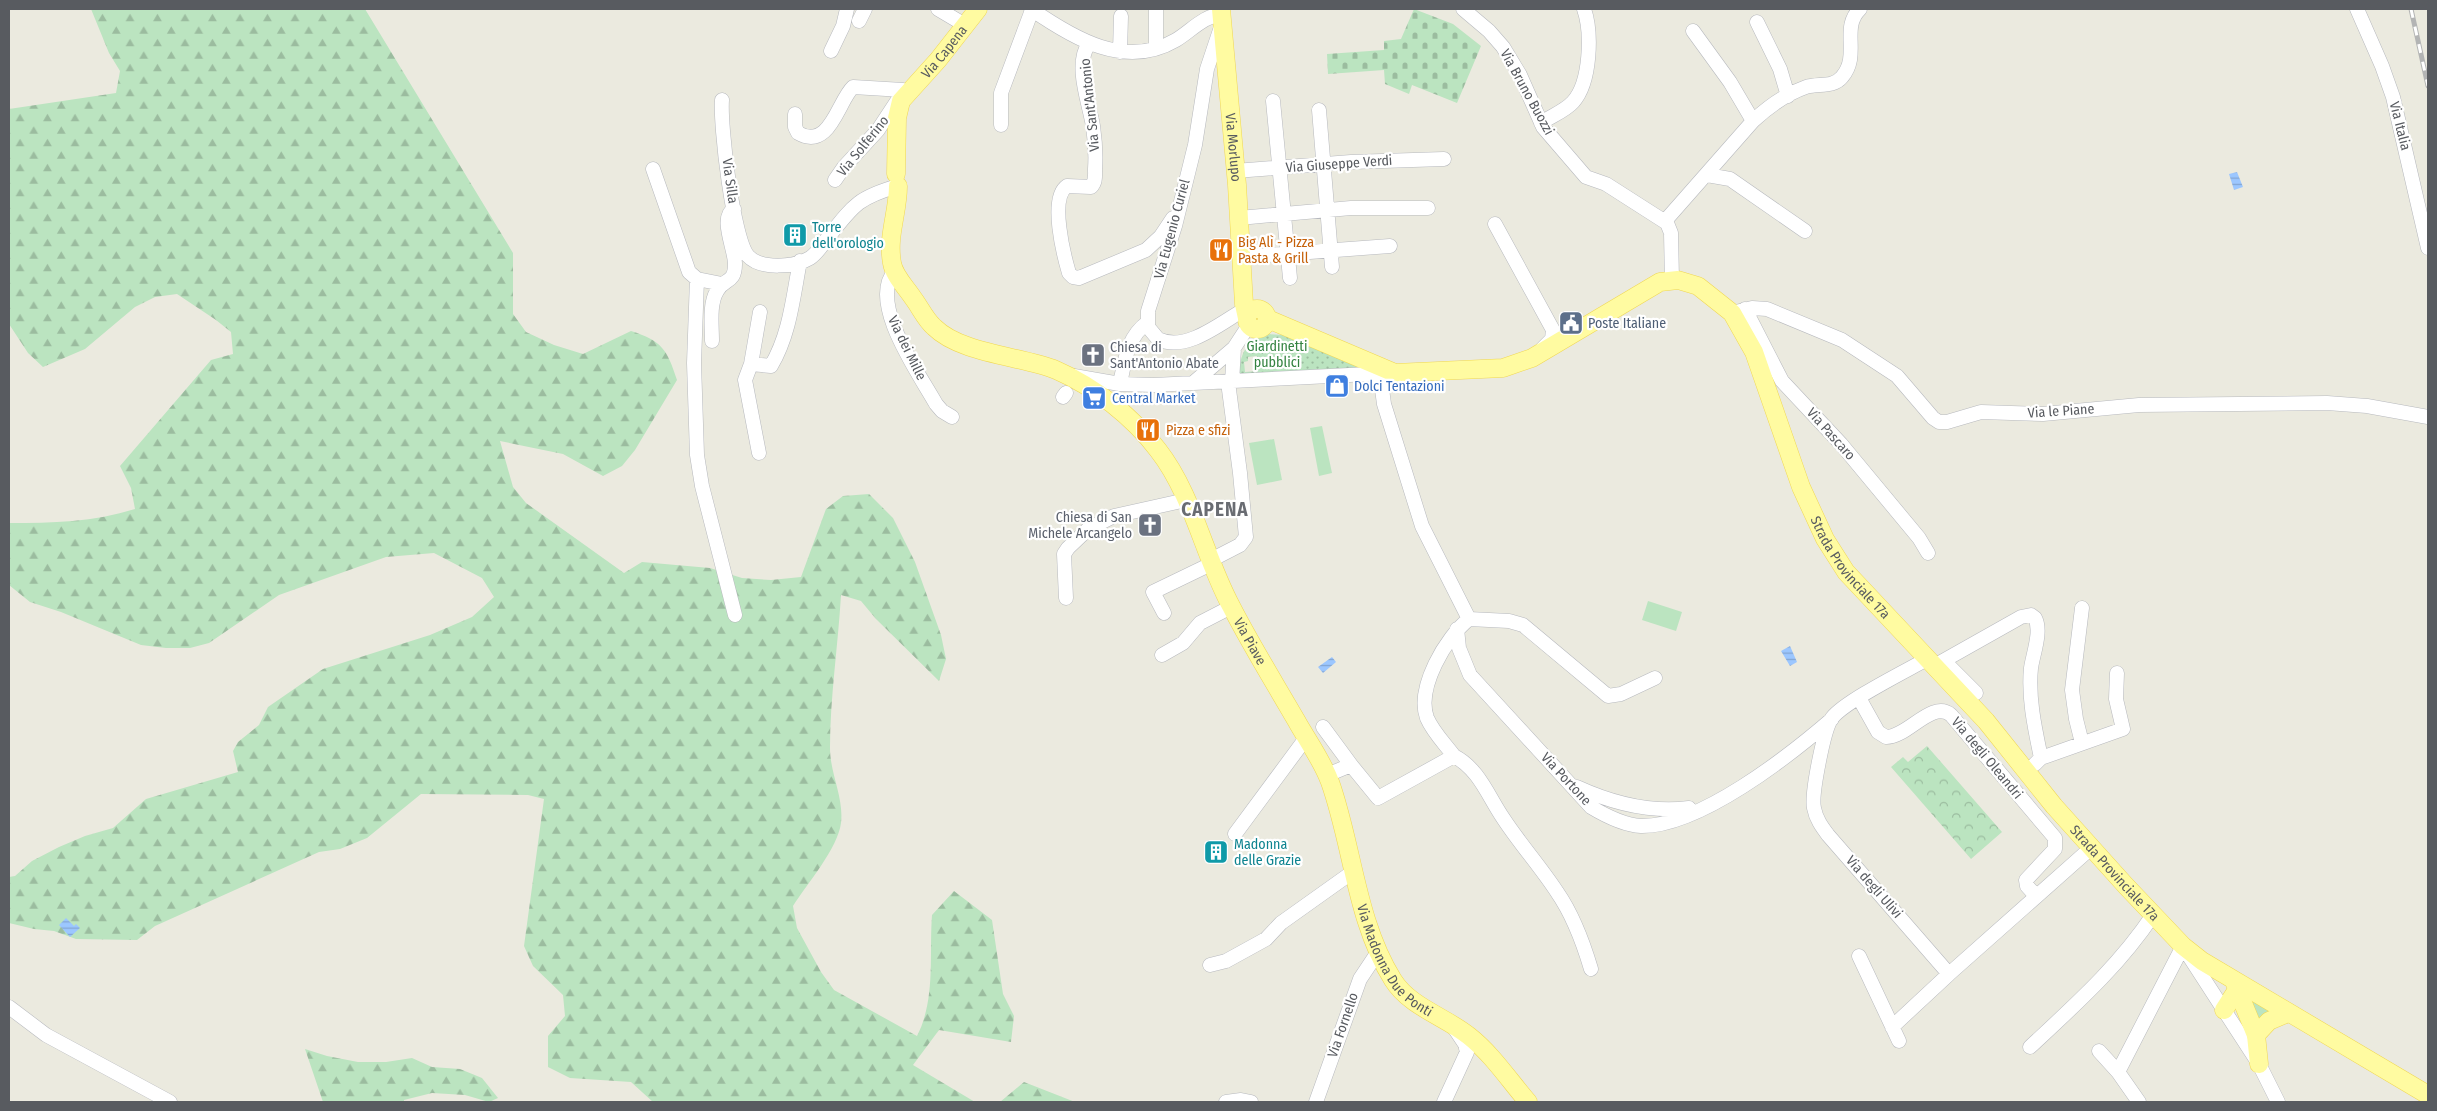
<svg xmlns="http://www.w3.org/2000/svg" width="2437" height="1111" font-family="'Fira Sans Condensed',sans-serif">
<style>
.grass{fill:#bbe4c0}
.forest{fill:url(#forest-firs)}
.cemetery{fill:url(#cemetery-stones)}
.park{fill:url(#park-crowns)}
.garden{fill:url(#garden-dots);fill-rule:evenodd}
.water{fill:url(#water-rules)}
.lines{fill:none;stroke-linecap:round;stroke-linejoin:round}
.minor-casing{stroke:#b7b9be;stroke-width:15}
.major-casing{stroke:#f0d753;stroke-width:19}
.minor{stroke:#fff;stroke-width:14}
.major{stroke:#fffba1;stroke-width:18}
.rail-casing{stroke:#b3b4b4;stroke-width:5}
.rail{stroke:#fff;stroke-width:3;stroke-dasharray:9;stroke-linecap:butt}
.labels{text-anchor:middle;dominant-baseline:central;stroke-width:4.5;stroke-linejoin:round;paint-order:stroke}
.street-label{font-size:14px;fill:#585b60;stroke:#fff}
.culture-label{font-size:14px;fill:#0d838f;stroke:#fff;text-anchor:start}
.food-label{font-size:14px;fill:#c56008;stroke:#fff;text-anchor:start}
.service-label{font-size:14px;fill:#4e5e75;stroke:#fff;text-anchor:start}
.park-label{font-size:14px;fill:#348341;stroke:#fff}
.worship-label{font-size:14px;fill:#5b616d;stroke:#fff;text-anchor:start}
.shop-label{font-size:14px;fill:#366cbe;stroke:#fff;text-anchor:start}
.district-label{font-size:19px;font-weight:bold;letter-spacing:1px;fill:#696c72;stroke:#fff}
</style>
<defs>
<pattern id="forest-firs" width="22" height="20" patternUnits="userSpaceOnUse" patternTransform="scale(1.25)"><rect width="22" height="20" fill="#bbe4c0"/><path d="M5 1l3.5 6h-7zM16 11l3.5 6h-7z" fill="#9bbc9f"/></pattern>
<pattern id="cemetery-stones" width="16" height="16" patternUnits="userSpaceOnUse" patternTransform="scale(1.25)"><rect width="16" height="16" fill="#bbe4c0"/><path d="M2 7V4a2 2 0 0 1 4 0v3zM10 15v-3a2 2 0 0 1 4 0v3z" fill="#9bbc9f"/></pattern>
<pattern id="park-crowns" width="20" height="18" patternUnits="userSpaceOnUse" patternTransform="scale(1.25)"><rect width="20" height="18" fill="#bbe4c0"/><path d="M2 6a3 3 0 1 1 6 0M12 15a3 3 0 1 1 6 0" fill="none" stroke="#9bbc9f"/></pattern>
<pattern id="garden-dots" width="8" height="8" patternUnits="userSpaceOnUse" patternTransform="scale(1.25)"><rect width="8" height="8" fill="#bbe4c0"/><path d="M2 2h.1M6 6h.1" fill="none" stroke="#9bbc9f" stroke-width="1.8" stroke-linecap="round"/></pattern>
<pattern id="water-rules" width="6" height="5" patternUnits="userSpaceOnUse" patternTransform="scale(1.25)"><rect width="6" height="5" fill="#9cc7ff"/><path d="M0 2.5h6" fill="none" stroke="#82a5d2"/></pattern>
</defs>
<rect width="100%" height="100%" fill="#ebeadf"/>
<!-- grass -->
<path class="grass" d="M 1322,426 L 1332,473 L 1319,476 L 1310,428 Z
M 1274,439 L 1282,480 L 1257,485 L 1249,443 Z
M 1648,601 L 1682,612 L 1676,631 L 1642,620 Z
M 2251,998 L 2275,1013 L 2258,1027 L 2248,1000 Z"/>
<!-- forest -->
<path class="forest" d="M 91,9 L 365,9 L 513,253 L 513,314 L 526,332 L 554,345 L 583,354 L 631,331 C 662,341 667,349 677,380 L 635,450 L 622,466 L 603,476 L 563,454 L 500,441 L 513,487 L 526,503 L 624,573 L 642,562 L 710,568 L 742,578 L 771,580 L 801,577 L 826,509 L 843,496 L 869,494 L 893,518 L 915,562 L 941,635 L 946,659 L 939,681 L 876,619 L 861,601 L 841,595 C 838,646 830,698 830,748 C 830,774 844,797 841,823 C 838,848 807,884 793,906 L 797,928 L 821,972 L 834,990 L 917,1036 C 936,999 929,955 932,915 L 954,891 L 992,920 L 1003,994 L 1014,1016 L 1011,1042 L 939,1030 L 913,1065 L 975,1102 L 653,1102 L 631,1082 L 570,1078 L 548,1067 L 548,1036 L 565,1016 L 563,995 L 533,966 L 524,946 L 544,799 L 528,795 L 421,794 L 367,838 L 340,849 L 319,852 L 155,926 L 137,940 L 76,939 L 54,931 L 34,929 L 9,923 L 9,877 L 15,876 L 32,861 L 59,847 L 85,836 L 113,828 L 146,799 L 238,772 L 233,751 L 238,742 L 259,725 L 268,707 L 323,669 L 430,635 L 472,617 L 494,597 L 482,578 L 434,553 L 386,557 L 279,595 L 209,643 L 190,648 L 166,648 L 141,645 L 61,612 L 30,602 L 9,585 L 9,523 C 52,523 94,522 135,509 L 131,488 L 120,466 L 211,360 L 233,354 L 231,332 L 216,320 L 177,294 L 155,297 L 135,307 L 85,349 L 43,367 L 28,353 L 9,324 L 9,109 L 116,93 L 120,71 L 109,53 Z
M 305,1049 L 327,1056 L 358,1062 L 386,1062 L 412,1058 L 432,1067 L 460,1069 L 482,1078 L 498,1098 L 489,1102 L 465,1095 L 432,1093 L 404,1100 L 404,1102 L 323,1102 Z
M 1024,1082 L 1075,1102 L 1000,1102 Z"/>
<!-- cemetery -->
<path class="cemetery" d="M 1414,9 L 1453,24 L 1481,46 L 1457,103 L 1412,85 L 1409,94 L 1385,84 L 1384,70 L 1328,74 L 1327,54 L 1384,50 L 1384,41 L 1401,39 Z"/>
<!-- park -->
<path class="park" d="M 1927,746 L 2002,832 L 1971,859 L 1891,767 L 1903,757 L 1908,762 Z"/>
<!-- garden -->
<path class="garden" d="M 1267,334 L 1284,335 L 1357,365 L 1355,371 L 1240,376 C 1238,357 1247,338 1267,334 ZM 1257,356 L 1258,371 L 1245,372 L 1244,362 L 1248,361 L 1248,357 Z"/>
<!-- water -->
<path class="water" d="M 2237,172 L 2243,187 L 2234,190 L 2229,174 Z
M 1790,646 L 1797,662 L 1790,666 L 1781,651 Z
M 1332,657 L 1336,662 L 1323,673 L 1318,667 Z
M 66,918 L 74,926 L 76,924 L 80,928 L 70,937 L 59,925 Z"/>
<g class="lines">
<defs>
<path id="minor" d="M 938,9 L 965,25
M 1031,9 C 1073,38 1125,70 1176,40 C 1191,31 1203,16 1222,14
M 1156,9 L 1156,48
M 1463,9 L 1489,31 L 1503,47 L 1520,75 L 1543,127 L 1586,177 L 1606,184 L 1667,223 L 1671,233 L 1672,280
M 2357,9 L 2382,66 L 2393,97 L 2428,248
M 859,21 L 865,9
M 1757,22 L 1780,69 L 1788,96
M 1221,27 L 1207,69 L 1195,145 L 1175,226 L 1148,311 L 1148,327 L 1158,339 C 1186,353 1222,322 1245,309
M 1089,43 C 1074,65 1089,102 1093,126 C 1095,140 1096,155 1095,169 C 1095,176 1096,182 1091,187 L 1067,186 C 1049,198 1064,256 1069,273 L 1073,277 L 1079,278 L 1146,250 L 1161,236 L 1173,218
M 831,51 L 843,26 L 847,9
M 1120,52 L 1121,16
M 722,100 C 720,125 733,239 748,256 C 761,270 795,267 810,258 C 818,253 824,242 830,235 C 854,204 860,197 898,186
M 1273,101 L 1290,278
M 1319,110 L 1332,267
M 795,114 L 795,127 L 798,133 C 830,151 838,101 853,87 L 903,90
M 1753,121 C 1768,107 1786,94 1806,87 C 1818,83 1833,88 1842,77 C 1861,55 1840,28 1860,9
M 1541,123 C 1551,116 1565,111 1573,102 C 1591,82 1592,32 1584,9
M 1001,125 L 1001,93 L 1032,10
M 653,169 L 689,272 L 697,279 L 722,284
M 1235,171 L 1351,162 L 1444,159
M 1707,175 L 1730,179 L 1805,231
M 835,180 L 844,167 L 878,130 L 899,98
M 1239,218 L 1351,208 L 1428,208
M 1665,221 L 1753,121 L 1730,82 L 1693,31
M 1495,224 L 1553,330 L 1552,339 L 1542,349
M 1241,257 L 1390,246
M 895,271 C 867,302 920,375 936,404 L 942,411 L 952,417
M 697,279 L 694,363 L 697,455 L 702,486 L 735,615
M 1745,309 L 1782,381 L 1841,444 L 1919,538 L 1928,553
M 760,312 L 751,364 L 771,366 C 790,334 793,297 800,261
M 1732,313 L 1752,308 L 1767,309 L 1842,340 L 1897,376 L 1933,418 L 1939,422 L 1947,422 L 1981,412 L 2043,414 L 2139,405 L 2327,403 L 2367,406 L 2428,417
M 712,341 C 712,326 709,304 717,291 C 724,278 735,284 735,264 C 735,249 719,217 734,209
M 751,364 L 745,380 L 759,453
M 1380,374 L 1384,404 L 1422,526 L 1469,619 C 1446,637 1416,688 1427,718 C 1433,732 1445,744 1454,756
M 1074,376 L 1120,384 L 1154,385 L 1389,373
M 1232,382 L 1234,348
M 1193,383 L 1234,348 L 1249,325
M 1120,384 C 1125,360 1127,337 1148,322
M 1063,397 L 1066,393
M 1209,561 L 1240,545 L 1246,537 L 1240,473 L 1228,382
M 1066,598 L 1064,554 L 1068,548 L 1088,529 L 1114,516 L 1186,500
M 1164,613 L 1153,592 L 1211,564
M 1469,619 L 1509,621 L 1523,625 L 1608,696 L 1621,694 L 1655,678
M 1457,629 L 1459,648 L 1470,675 L 1591,807 C 1606,816 1623,825 1641,826 C 1699,827 1789,756 1832,719
M 1162,655 L 1183,643 L 1200,623 L 1231,607
M 1927,659 C 1906,671 1845,701 1832,718 C 1824,728 1811,795 1814,808 C 1816,819 1822,827 1828,835 L 1949,974 L 2091,848
M 1944,661 L 1976,693
M 1934,666 L 2021,617 L 2031,615 L 2035,618 C 2042,631 2033,654 2031,668 C 2028,698 2035,729 2041,758
M 1859,698 L 1878,732 L 1886,737 C 1907,738 1932,699 1951,715 L 2055,838 L 2055,849 L 2026,880 L 2027,886 L 2036,896
M 1323,727 L 1351,765
M 2082,743 L 2076,719 L 2072,690 L 2082,608
M 2035,764 L 2041,758 L 2123,729 L 2116,699 L 2117,673
M 1327,775 L 1351,765 L 1378,798 L 1454,756 C 1479,769 1488,796 1503,818 C 1520,844 1540,866 1557,892 C 1573,915 1583,942 1591,969
M 1577,787 C 1612,803 1650,813 1689,808
M 1235,834 L 1306,738
M 2187,953 L 2259,1064 L 2278,1102
M 1859,956 L 1899,1041
M 1210,965 L 1226,961 L 1266,939 L 1281,923 L 1354,871
M 9,1007 L 46,1035 L 170,1102
M 1892,1027 L 1949,974
M 2030,1047 C 2075,1005 2119,966 2153,915
M 2099,1051 L 2118,1072
M 1226,1102 L 1241,1100 L 1251,1102
M 1316,1102 L 1360,979 L 1378,952
M 1444,1102 L 1467,1052 L 1465,1044 L 1455,1029
M 2139,1102 L 2118,1072 L 2183,946"/>
<g id="major">
<path id="s1" d="M 1221,9 L 1237,185 L 1244,304 L 1247,318"/>
<path id="s2" d="M 896,174 L 897,118 L 901,101 L 938,60 L 978,9"/>
<path id="s3" d="M 898,186 C 898,213 887,236 892,263 C 894,276 906,287 913,298 C 920,307 925,319 934,327 C 961,354 1022,356 1056,370 C 1095,387 1133,417 1158,450 C 1193,495 1204,556 1231,606 C 1251,645 1274,682 1296,720 C 1307,740 1322,760 1330,782 C 1353,847 1356,921 1393,980 C 1410,1007 1444,1016 1469,1036 C 1492,1054 1509,1080 1528,1102"/>
<circle cx="1257" cy="319" r="10"/>
<path id="s4" d="M 1268,319 L 1395,373 L 1503,368 L 1532,358 L 1660,282 L 1678,280 L 1698,286 L 1732,313 L 1754,352 L 1801,487 L 1825,539 L 1846,572 L 1986,721 L 2054,806 L 2126,886 L 2183,946 L 2202,961 L 2428,1095"/>
<path d="M 2234,981 L 2256,1035"/>
<path d="M 2224,1010 L 2235,993 L 2247,989"/>
<path d="M 2259,1064 L 2256,1035 L 2269,1021 L 2288,1013"/>
</g>
</defs>
<!-- minor casing -->
<use href="#minor" class="minor-casing"/>
<!-- major casing -->
<use href="#major" class="major-casing"/>
<!-- minor -->
<use href="#minor" class="minor"/>
<!-- major -->
<use href="#major" class="major"/>
<defs>
<path id="rail" d="M 2411,9 L 2428,86"/>
</defs>
<!-- rail casing -->
<use href="#rail" class="rail-casing"/>
<!-- rail -->
<use href="#rail" class="rail"/>
</g>
<!-- icons -->
<defs>
<symbol id="building-square" viewBox="-11 -11 22 22"><rect x="-9" y="-9" width="18" height="18" rx="4" fill="#0f9aa8" stroke="#fff"/><path d="M-4-6H4V6H1V3H-1V6H-4ZM-2.5-4.3h1.7v1.8h-1.7ZM.8-4.3h1.7v1.8H.8ZM-2.5-1h1.7V.8h-1.7ZM.8-1h1.7V.8H.8Z" fill="#fff"/></symbol>
<symbol id="restaurant-square" viewBox="-11 -11 22 22"><rect x="-9" y="-9" width="18" height="18" rx="4" fill="#e8710a" stroke="#fff"/><path d="M-5-6h1v4h1v-4h1v4h1v-4h1v5L-1.5 .5V6h-2V.5L-5-1ZM5-6V6H3V1.5H1.5Q1.5-4 5-6Z" fill="#fff"/></symbol>
<symbol id="civic-square" viewBox="-11 -11 22 22"><rect x="-9" y="-9" width="18" height="18" rx="4" fill="#5c6f8a" stroke="#fff"/><path d="M-.6-6.5H3V-4.5H.6V-3L4-1V1h2V6H-6V1h2V-1L-.6-3ZM-1.2 2.5V6h2.4V2.5Z" fill="#fff"/></symbol>
<symbol id="church-square" viewBox="-11 -11 22 22"><rect x="-9" y="-9" width="18" height="18" rx="4" fill="#6b7280" stroke="#fff"/><path d="M-1.2-6h2.4v3.5h3.3v2.4h-3.3V6h-2.4V-.1h-3.3v-2.4h3.3Z" fill="#fff"/></symbol>
<symbol id="shop-square" viewBox="-11 -11 22 22"><rect x="-9" y="-9" width="18" height="18" rx="4" fill="#3f7fe0" stroke="#fff"/><path d="M-5-2.5h2.3a2.7 3.5 0 0 1 5.4 0H5L5.5 6h-11ZM-1.5-2.5h3a1.5 2.3 0 0 0-3 0Z" fill="#fff"/></symbol>
<symbol id="supermarket-square" viewBox="-11 -11 22 22"><rect x="-9" y="-9" width="18" height="18" rx="4" fill="#3f7fe0" stroke="#fff"/><path d="M-6-5.5h2.5l.6 2H6L4.5 2H-2.5L-4.4-4H-6ZM-1.5 3.2a1.3 1.3 0 1 0 .1 0ZM3 3.2a1.3 1.3 0 1 0 .1 0Z" fill="#fff"/></symbol>
</defs>
<g fill-rule="evenodd">
<use href="#building-square" x="781" y="221" width="28" height="28"/>
<use href="#restaurant-square" x="1207" y="236" width="28" height="28"/>
<use href="#civic-square" x="1557" y="309" width="28" height="28"/>
<use href="#church-square" x="1079" y="341" width="28" height="28"/>
<use href="#shop-square" x="1323" y="372" width="28" height="28"/>
<use href="#supermarket-square" x="1080" y="384" width="28" height="28"/>
<use href="#restaurant-square" x="1134" y="416" width="28" height="28"/>
<use href="#church-square" x="1136" y="511" width="28" height="28"/>
<use href="#building-square" x="1202" y="838" width="28" height="28"/>
</g>
<g class="labels">
<!-- street labels -->
<g class="street-label">
<text stroke="none"><textPath href="#s2" startOffset="139">Via Capena</textPath></text>
<text transform="translate(1527 92) rotate(61)">Via Bruno Buozzi</text>
<text transform="translate(1090 105) rotate(-96)">Via Sant'Antonio</text>
<text transform="translate(2400 126) rotate(76)">Via Italia</text>
<text transform="translate(863 146) rotate(-51)">Via Solferino</text>
<text stroke="none"><textPath href="#s1" startOffset="139">Via Morlupo</textPath></text>
<text transform="translate(1339 164) rotate(-4)">Via Giuseppe Verdi</text>
<text transform="translate(730 181) rotate(82)">Via Silla</text>
<text transform="translate(1172 229) rotate(-75)">Via Eugenio Curiel</text>
<text transform="translate(907 348) rotate(64)">Via dei Mille</text>
<text transform="translate(2061 411) rotate(-4)">Via le Piane</text>
<text transform="translate(1831 434) rotate(48)">Via Pascaro</text>
<text stroke="none"><textPath href="#s4" startOffset="791">Strada Provinciale 17a</textPath></text>
<text stroke="none"><textPath href="#s3" startOffset="629">Via Piave</textPath></text>
<text transform="translate(1987 758) rotate(50)">Via degli Oleandri</text>
<text transform="translate(1566 779) rotate(47)">Via Portone</text>
<text stroke="none"><textPath href="#s4" startOffset="1196">Strada Provinciale 17a</textPath></text>
<text transform="translate(1874 887) rotate(49)">Via degli Ulivi</text>
<text stroke="none"><textPath href="#s3" startOffset="984">Via Madonna Due Ponti</textPath></text>
<text transform="translate(1343 1025) rotate(-71)">Via Fornello</text>
</g>
<!-- culture labels -->
<g class="culture-label">
<text x="812" y="227">Torre<tspan x="812" dy="16">dell'orologio</tspan></text>
<text x="1234" y="844">Madonna<tspan x="1234" dy="16">delle Grazie</tspan></text>
</g>
<!-- food labels -->
<g class="food-label">
<text x="1238" y="242">Big Alì - Pizza<tspan x="1238" dy="16">Pasta &amp; Grill</tspan></text>
<text x="1166" y="430">Pizza e sfizi</text>
</g>
<!-- service labels -->
<g class="service-label">
<text x="1588" y="323">Poste Italiane</text>
</g>
<!-- park labels -->
<g class="park-label">
<text x="1277" y="346">Giardinetti<tspan x="1277" dy="16">pubblici</tspan></text>
</g>
<!-- worship labels -->
<g class="worship-label">
<text x="1110" y="347">Chiesa di<tspan x="1110" dy="16">Sant'Antonio Abate</tspan></text>
<text x="1132" y="517" text-anchor="end">Chiesa di San<tspan x="1132" dy="16">Michele Arcangelo</tspan></text>
</g>
<!-- shop labels -->
<g class="shop-label">
<text x="1354" y="386">Dolci Tentazioni</text>
<text x="1112" y="398">Central Market</text>
</g>
<!-- district labels -->
<g class="district-label">
<text x="1215" y="509">CAPENA</text>
</g>
</g>
<!-- border -->
<rect width="2437" height="1111" fill="none" stroke="#585b60" stroke-width="20"/>
</svg>
